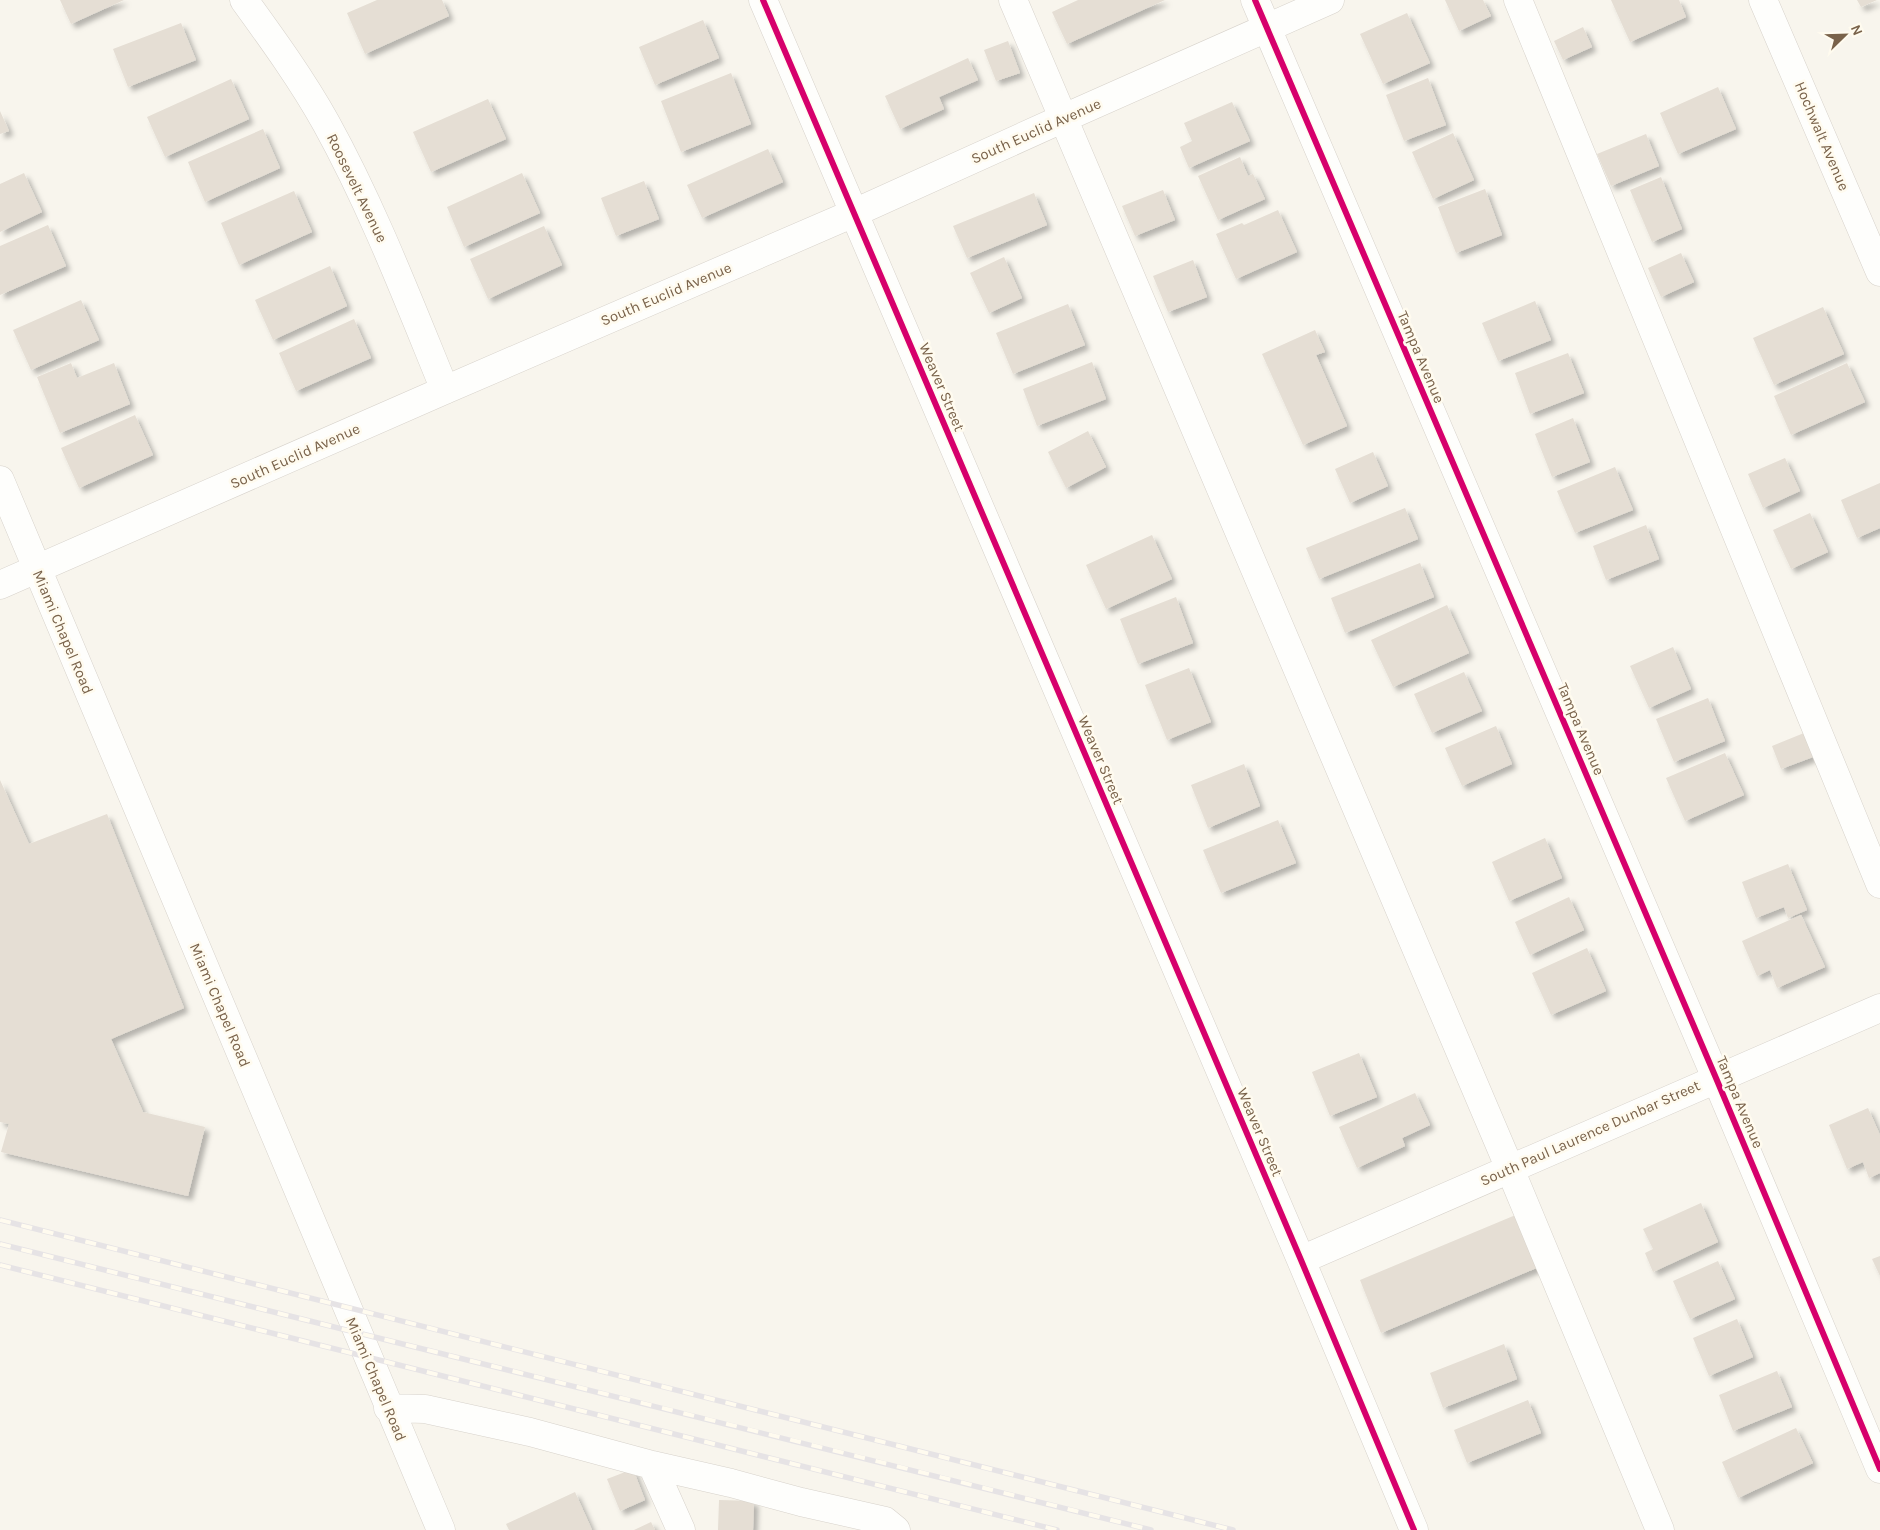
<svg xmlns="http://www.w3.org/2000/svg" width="1880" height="1530" font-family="Karla,sans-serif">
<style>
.building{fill:#e5ded4;filter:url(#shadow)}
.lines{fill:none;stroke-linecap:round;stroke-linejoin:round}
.minor-casing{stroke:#d7d2cb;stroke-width:29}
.minor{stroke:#fefefc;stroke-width:28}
.rail-casing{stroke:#e6e3e5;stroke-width:5.5}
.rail{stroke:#fffbef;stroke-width:4;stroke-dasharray:11;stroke-linecap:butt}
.cycleway-casing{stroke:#fffbef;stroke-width:9}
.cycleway{stroke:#d6006c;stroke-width:6}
.labels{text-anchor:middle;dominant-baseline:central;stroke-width:5;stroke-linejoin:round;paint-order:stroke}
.street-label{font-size:15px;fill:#79624a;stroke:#fffbef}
</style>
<defs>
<filter id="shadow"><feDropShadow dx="4.5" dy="4.5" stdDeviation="2.5" flood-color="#0004"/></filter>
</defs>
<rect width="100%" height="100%" fill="#f8f5ed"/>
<!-- building -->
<path class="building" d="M 60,0 L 124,0 L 71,24 Z
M 377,0 L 442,0 L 449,16 L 365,54 L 347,13 Z
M 1078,0 L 1165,0 L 1067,44 L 1052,12 Z
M 1445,0 L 1483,0 L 1491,16 L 1459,31 Z
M 1611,0 L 1679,0 L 1686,17 L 1630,42 Z
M 1857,0 L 1877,0 L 1861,7 Z
M 1407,13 L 1430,63 L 1383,84 L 1360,34 Z
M 703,20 L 719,58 L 655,85 L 639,47 Z
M 181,23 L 196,60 L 128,87 L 113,49 Z
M 1583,27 L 1592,47 L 1563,60 L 1554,41 Z
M 1008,41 L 1020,73 L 996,81 L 984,50 Z
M 968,58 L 978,80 L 939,97 L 944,109 L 900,129 L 885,96 Z
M 731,73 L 751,124 L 681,152 L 661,101 Z
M 1428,78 L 1446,125 L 1404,141 L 1386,95 Z
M 231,79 L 249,119 L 165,157 L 147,117 Z
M 1718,87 L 1736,129 L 1678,154 L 1660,113 Z
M 488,99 L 506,139 L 431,172 L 413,132 Z
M 1232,102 L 1250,141 L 1189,168 L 1180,147 L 1192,141 L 1184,123 Z
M 0,111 L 9,131 L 0,134 Z
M 263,129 L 280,168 L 205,202 L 188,162 Z
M 1453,133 L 1474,180 L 1433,199 L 1412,152 Z
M 1646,134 L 1659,166 L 1611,186 L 1597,154 Z
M 768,149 L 783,182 L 702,218 L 687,185 Z
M 1240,157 L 1248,176 L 1253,174 L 1265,199 L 1218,220 L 1198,176 Z
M 24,173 L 42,212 L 0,232 L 0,184 Z
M 522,173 L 540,213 L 464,247 L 447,207 Z
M 1661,177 L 1682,229 L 1652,242 L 1630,190 Z
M 644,181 L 659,219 L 616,236 L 601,198 Z
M 1485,189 L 1502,235 L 1456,253 L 1438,207 Z
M 1163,190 L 1175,220 L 1135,236 L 1122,206 Z
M 294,191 L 312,232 L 239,265 L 221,223 Z
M 1034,193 L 1047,225 L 967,258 L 953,226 Z
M 1278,210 L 1297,252 L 1236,279 L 1216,234 L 1242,223 L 1244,225 Z
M 48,225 L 66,266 L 0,295 L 0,246 Z
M 544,226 L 562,265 L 488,299 L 470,259 Z
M 1681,253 L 1694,282 L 1661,297 L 1648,268 Z
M 1004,257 L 1022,298 L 989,313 L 970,273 Z
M 1193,260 L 1207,297 L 1168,312 L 1153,276 Z
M 330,266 L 347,306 L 273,340 L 255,300 Z
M 81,300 L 99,340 L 31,370 L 13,330 Z
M 1535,301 L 1551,340 L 1498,361 L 1482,323 Z
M 1068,304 L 1085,345 L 1013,374 L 996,333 Z
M 1823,307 L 1844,354 L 1774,385 L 1753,338 Z
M 354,319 L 371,358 L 296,391 L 279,353 Z
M 1315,330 L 1325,352 L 1316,355 L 1347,426 L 1303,445 L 1262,354 Z
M 1568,353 L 1584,393 L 1530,414 L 1515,373 Z
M 1092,362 L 1106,399 L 1037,426 L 1023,389 Z
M 71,363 L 77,378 L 114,363 L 130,404 L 60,433 L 37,377 Z
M 1847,363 L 1865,402 L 1791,435 L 1774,396 Z
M 135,415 L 153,455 L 79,488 L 61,448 Z
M 1573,418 L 1590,462 L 1552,477 L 1535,434 Z
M 1088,431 L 1106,467 L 1066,488 L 1048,452 Z
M 1373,452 L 1388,486 L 1350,503 L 1335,469 Z
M 1785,458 L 1800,491 L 1763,508 L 1748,474 Z
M 1615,467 L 1633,510 L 1575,533 L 1557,491 Z
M 1880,483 L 1880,528 L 1857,538 L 1841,500 Z
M 1405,508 L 1418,539 L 1319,579 L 1306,548 Z
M 1810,513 L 1828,552 L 1791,569 L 1773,530 Z
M 1646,525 L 1659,559 L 1606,580 L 1593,546 Z
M 1152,535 L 1172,579 L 1106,609 L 1086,565 Z
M 1420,563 L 1434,597 L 1345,633 L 1331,598 Z
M 1176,597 L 1193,643 L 1138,664 L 1120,619 Z
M 1447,605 L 1469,653 L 1393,687 L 1371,640 Z
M 1673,647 L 1691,689 L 1649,708 L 1630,666 Z
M 1189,668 L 1211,722 L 1167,740 L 1145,685 Z
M 1464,672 L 1482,711 L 1432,733 L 1414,694 Z
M 1708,698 L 1725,741 L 1674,762 L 1656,719 Z
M 1496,726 L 1512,764 L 1462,786 L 1445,748 Z
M 1804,733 L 1813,757 L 1781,769 L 1772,746 Z
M 1725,753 L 1744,795 L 1685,821 L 1666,778 Z
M 1244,764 L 1260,806 L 1208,828 L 1191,785 Z
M 0,780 L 29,844 L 107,814 L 184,1008 L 111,1039 L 143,1112 L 205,1127 L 188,1196 L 1,1152 L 9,1124 L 0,1122 Z
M 1278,820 L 1296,863 L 1221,893 L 1203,850 Z
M 1545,838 L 1562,878 L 1509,901 L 1492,862 Z
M 1788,864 L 1807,910 L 1788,918 L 1784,907 L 1756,918 L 1742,882 Z
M 1569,897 L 1584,930 L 1530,955 L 1515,922 Z
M 1801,915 L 1825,967 L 1777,988 L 1770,970 L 1757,976 L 1742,941 Z
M 1587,948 L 1606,991 L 1551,1015 L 1532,973 Z
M 1359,1053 L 1377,1097 L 1330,1116 L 1312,1072 Z
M 1415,1093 L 1430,1125 L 1402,1138 L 1405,1146 L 1357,1168 L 1339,1127 Z
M 1868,1108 L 1880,1135 L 1880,1173 L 1869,1178 L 1863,1162 L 1847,1169 L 1829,1125 Z
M 1701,1203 L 1718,1242 L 1653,1272 L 1645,1253 L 1653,1249 L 1643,1229 Z
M 1518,1214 L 1539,1267 L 1381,1333 L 1360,1280 Z
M 1880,1256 L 1880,1276 L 1872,1259 Z
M 1718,1261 L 1735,1299 L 1690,1319 L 1673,1281 Z
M 1737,1319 L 1753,1357 L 1709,1376 L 1693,1338 Z
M 1504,1344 L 1517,1379 L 1443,1408 L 1430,1373 Z
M 1777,1371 L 1792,1407 L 1733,1431 L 1719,1395 Z
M 1528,1400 L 1541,1433 L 1467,1463 L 1454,1430 Z
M 1796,1428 L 1813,1463 L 1738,1498 L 1722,1462 Z
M 633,1469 L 645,1500 L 620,1511 L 607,1479 Z
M 575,1492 L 592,1530 L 509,1530 L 506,1524 Z
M 719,1500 L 754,1501 L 753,1530 L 718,1530 Z
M 651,1522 L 655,1530 L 634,1530 Z"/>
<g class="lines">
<defs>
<path id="minor" d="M 244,0 C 273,40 302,80 326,123 C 373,208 408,300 445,390
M 763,0 L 1301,1260 L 1414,1530
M 1013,0 L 1510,1169 L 1660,1530
M 1255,0 L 1716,1078 L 1880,1469
M 1518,0 L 1880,884
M 1763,0 L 1880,272
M 0,480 L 441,1530
M 0,585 L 445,390 L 854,213 L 1064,118 L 1330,0
M 1301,1260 L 1880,1008
M 388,1408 L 425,1409 L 530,1432 L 652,1465 L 731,1483 L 801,1502 L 885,1521 L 896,1530
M 652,1465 L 681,1530"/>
</defs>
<!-- minor casing -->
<use href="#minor" class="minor-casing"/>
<!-- minor -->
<use href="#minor" class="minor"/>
<defs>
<path id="rail" d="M 0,1220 L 1233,1530
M 0,1244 C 384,1340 768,1433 1151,1530
M 0,1265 L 1057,1530"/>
</defs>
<!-- rail casing -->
<use href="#rail" class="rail-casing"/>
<!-- rail -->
<use href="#rail" class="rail"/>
<defs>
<path id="cycleway" d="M 763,0 L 1301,1260 L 1414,1530
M 1255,0 L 1716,1078 L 1880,1469"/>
</defs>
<!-- cycleway casing -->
<use href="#cycleway" class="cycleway-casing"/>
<!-- cycleway -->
<use href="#cycleway" class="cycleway"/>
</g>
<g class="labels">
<!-- street labels -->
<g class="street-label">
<text transform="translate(1036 131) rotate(-24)">South Euclid Avenue</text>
<text transform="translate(1822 136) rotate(67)">Hochwalt Avenue</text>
<text transform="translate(357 188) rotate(64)">Roosevelt Avenue</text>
<text transform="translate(666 294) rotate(-23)">South Euclid Avenue</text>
<text transform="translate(1421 357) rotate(67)">Tampa Avenue</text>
<text transform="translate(942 387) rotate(67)">Weaver Street</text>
<text transform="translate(295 456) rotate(-24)">South Euclid Avenue</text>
<text transform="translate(63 632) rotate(67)">Miami Chapel Road</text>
<text transform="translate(1581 729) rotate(67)">Tampa Avenue</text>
<text transform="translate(1101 760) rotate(67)">Weaver Street</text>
<text transform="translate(220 1005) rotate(67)">Miami Chapel Road</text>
<text transform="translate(1740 1102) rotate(67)">Tampa Avenue</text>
<text transform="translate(1260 1132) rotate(67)">Weaver Street</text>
<text transform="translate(1590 1133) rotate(-24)">South Paul Laurence Dunbar Street</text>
<text transform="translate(376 1379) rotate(67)">Miami Chapel Road</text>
</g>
</g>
<!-- north arrow -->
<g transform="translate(1845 35) rotate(67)" stroke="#fffbef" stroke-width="4" paint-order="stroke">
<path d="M0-4L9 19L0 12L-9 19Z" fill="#79624a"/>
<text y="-8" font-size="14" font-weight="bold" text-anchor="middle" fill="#79624a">N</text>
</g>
</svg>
